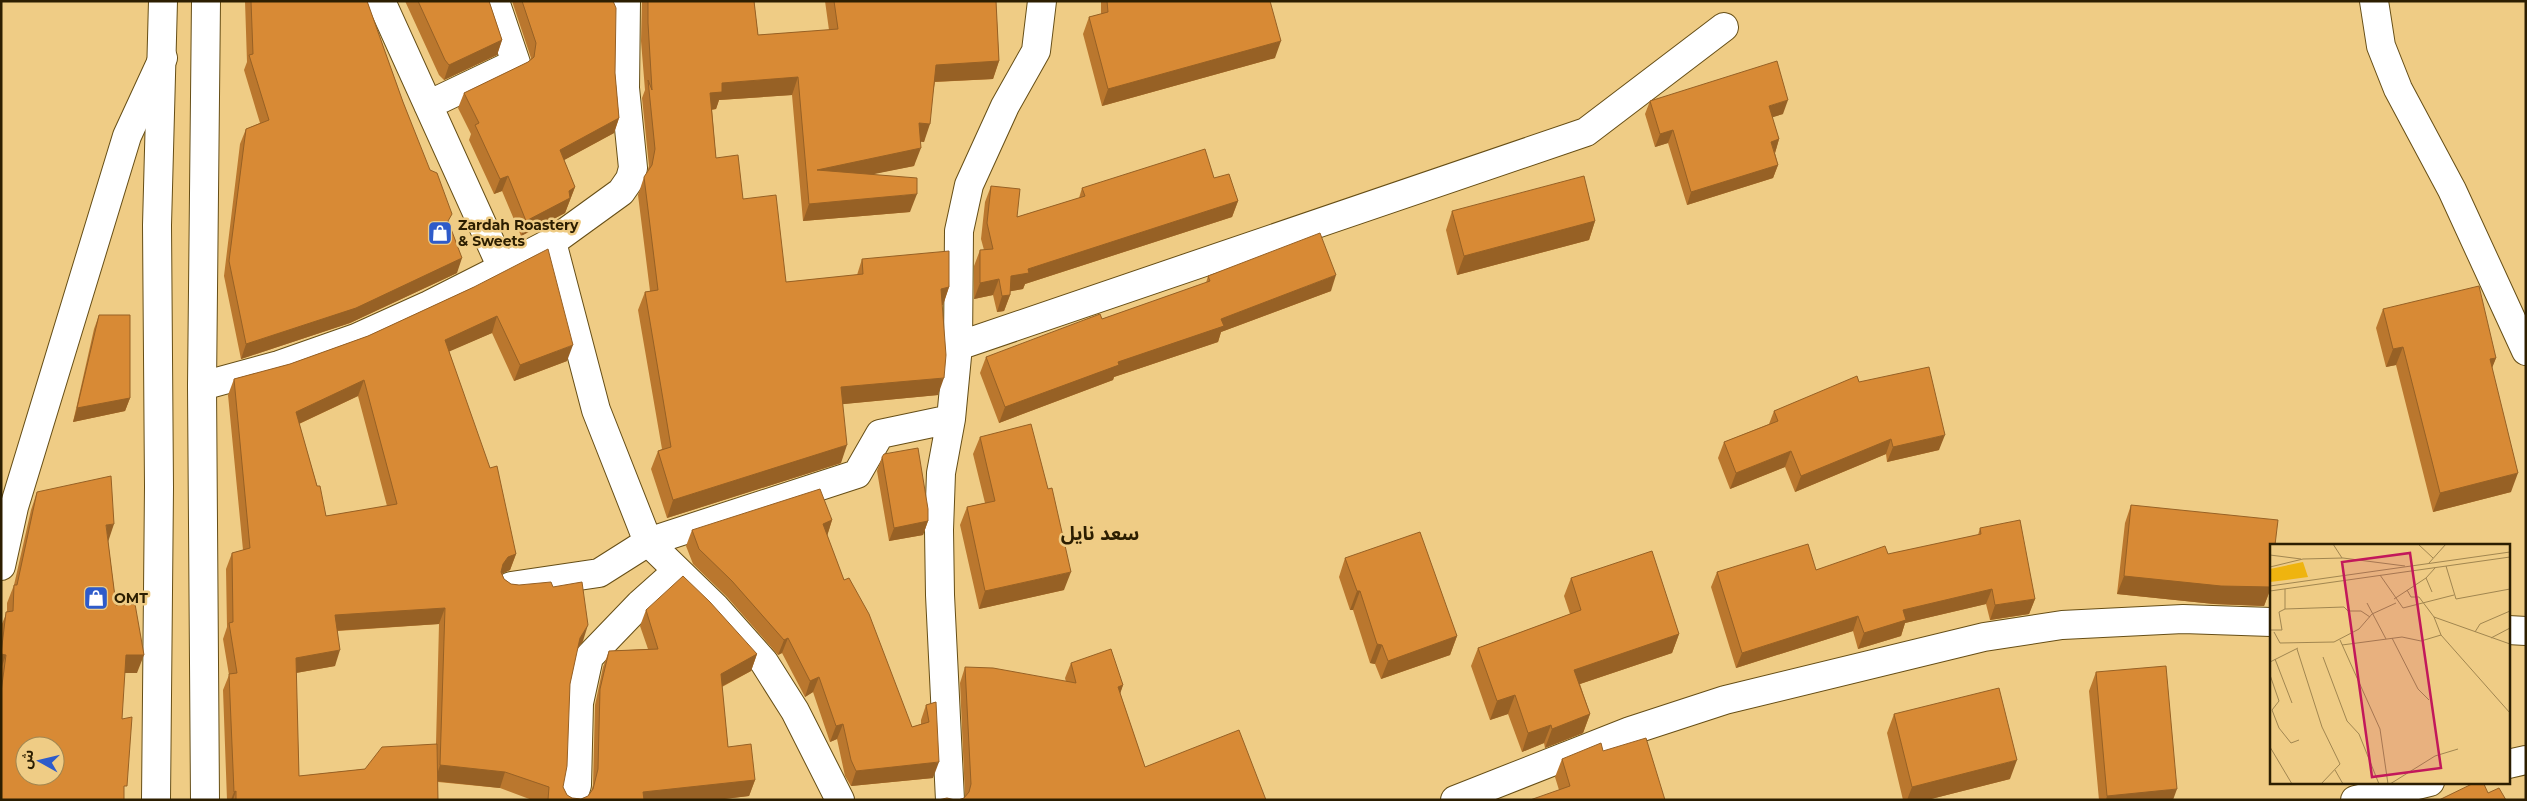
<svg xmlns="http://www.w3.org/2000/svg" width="2527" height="801" font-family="Montserrat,'Noto Sans Arabic',sans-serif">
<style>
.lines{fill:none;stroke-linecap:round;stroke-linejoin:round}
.street-casing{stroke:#664e16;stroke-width:30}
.secondary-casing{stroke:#664e16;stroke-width:30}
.highway-casing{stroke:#664e16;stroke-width:30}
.street{stroke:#fff;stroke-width:28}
.secondary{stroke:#fff;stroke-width:28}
.highway{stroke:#fff;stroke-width:28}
.wall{fill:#ba772e;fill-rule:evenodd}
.shaded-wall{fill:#976125}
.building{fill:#d88a35;stroke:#976125;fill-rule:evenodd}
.labels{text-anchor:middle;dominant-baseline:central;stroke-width:5;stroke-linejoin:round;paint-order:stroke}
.poi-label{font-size:14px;font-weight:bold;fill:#2c1e01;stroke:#efcc85;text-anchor:start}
.district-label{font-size:19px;font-weight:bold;fill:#2c1e01;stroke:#efcc85}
.inset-road{fill:none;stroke:#a18650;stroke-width:1}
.view{fill:#c2185b;fill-opacity:0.15;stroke:#c2185b;stroke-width:2.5}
.inset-edge{fill:none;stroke:#2c1e01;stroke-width:2.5}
</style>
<rect width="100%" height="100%" fill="#efcc85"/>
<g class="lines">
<defs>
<path id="street" d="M 381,1 L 502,268
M 2374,1 L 2381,46 L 2398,89 L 2452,190 L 2526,351
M 428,105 L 516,63 L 495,1
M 958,346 L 1586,132 L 1724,27
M 511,586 L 599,573 L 648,542 L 857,474 L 880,434 L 951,419
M 2508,764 L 2526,760
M 572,800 L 577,785 L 579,703 L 589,657 L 640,604 L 677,571
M 950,800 L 940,595 L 939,530 L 941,473 L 951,419 L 958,346 L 959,231 L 969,185 L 1005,106 L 1036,51 L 1042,1
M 2355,800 L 2430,782"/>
<path id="secondary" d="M 552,242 L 596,410 L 648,542 L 715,607 L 764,662 L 795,711 L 840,800
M 202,386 L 279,365 L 356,338 L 429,305 L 502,268 L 552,242 L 621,192 L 630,179 L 633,168 L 625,88 L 626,1
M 1,566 L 14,507 L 127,136 L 163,58
M 2508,630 L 2526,631
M 1455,800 L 1630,731 L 1725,700 L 1984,637 L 2062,625 L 2183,619 L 2271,622"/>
<path id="highway" d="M 156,800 L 159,487 L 157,225 L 163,1
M 205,800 L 202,386 L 206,1"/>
</defs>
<!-- street casing -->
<use href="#street" class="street-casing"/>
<!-- secondary casing -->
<use href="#secondary" class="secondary-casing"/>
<!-- highway casing -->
<use href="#highway" class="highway-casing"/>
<!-- street -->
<use href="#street" class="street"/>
<!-- secondary -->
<use href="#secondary" class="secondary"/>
<!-- highway -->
<use href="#highway" class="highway"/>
</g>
<!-- wall -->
<path class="wall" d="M 245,1 L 367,1 L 403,102 L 449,223 L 457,273 L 350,323 L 241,359 L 224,276 L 240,144 L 246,129 L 260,123 L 244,70 L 247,62 Z
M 405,1 L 489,1 L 502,40 L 497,55 L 444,80 L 439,75 Z
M 512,1 L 613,1 L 615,73 L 619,118 L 614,133 L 564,160 L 575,187 L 565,213 L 521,236 L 502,191 L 494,194 L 469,140 L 471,134 L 458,108 L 464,93 L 528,62 L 530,60 L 531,58 Z
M 642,1 L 754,1 L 758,35 L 829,30 L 825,1 L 996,1 L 999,61 L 993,79 L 935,82 L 924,142 L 920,141 L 914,166 L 872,174 L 910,212 L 803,221 L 792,95 L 719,100 L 716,109 L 712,110 L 716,158 L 743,199 L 786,282 L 857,275 L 862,259 L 949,287 L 943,305 L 942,305 L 938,395 L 843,404 L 841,463 L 667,518 L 651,469 L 658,451 L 662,449 L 638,310 L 645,292 L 650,291 L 638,195 L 644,177 L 647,172 L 649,166 L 642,98 L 645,90 L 641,41 Z
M 1101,1 L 1270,1 L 1275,58 L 1102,106 L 1083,34 L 1089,17 L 1101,14 Z
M 1650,101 L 1783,114 L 1772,117 L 1779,139 L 1775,153 L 1778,165 L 1773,178 L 1687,205 L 1668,143 L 1655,147 L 1645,114 Z
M 1214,178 L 1238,201 L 1232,217 L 1025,284 L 1023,289 L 1010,291 L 1010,295 L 1004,311 L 997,312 L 993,295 L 974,299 L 974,266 L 980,250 L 984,250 L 981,239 L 985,202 L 991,186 L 1017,217 L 1079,198 L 1082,188 Z
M 1452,211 L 1595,221 L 1589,240 L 1457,275 L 1446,230 Z
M 1208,276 L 1331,291 L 1221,332 L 1218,342 L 1114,377 L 1113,380 L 999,423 L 980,373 L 986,357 L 1102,319 L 1206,283 Z
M 474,287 L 567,361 L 514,381 L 492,333 L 449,351 L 516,554 L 510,570 L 502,573 L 504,579 L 511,584 L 519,585 L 553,587 L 583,641 L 577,649 L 570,684 L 563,787 L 567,795 L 572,798 L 581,799 L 588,796 L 591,792 L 593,785 L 595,705 L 603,667 L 609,651 L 648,649 L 640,626 L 646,610 L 757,654 L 751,671 L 722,687 L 728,747 L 755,780 L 749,796 L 716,800 L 532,800 L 500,788 L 438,782 L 438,800 L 227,800 L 223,690 L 229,675 L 223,639 L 227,627 L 226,569 L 232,553 L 243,550 L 228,395 L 234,379 L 290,364 L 368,336 ZM 358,396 L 387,506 L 326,516 L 299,424 ZM 439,624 L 436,744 L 365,769 L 299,776 L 296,673 L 335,666 L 338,631 Z
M 2383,309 L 2496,358 L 2492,367 L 2511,492 L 2433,512 L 2396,365 L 2386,367 L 2376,328 Z
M 99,315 L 130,398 L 125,411 L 73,422 L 94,329 Z
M 1859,382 L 1939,450 L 1887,462 L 1886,454 L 1795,492 L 1785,467 L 1730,489 L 1718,458 L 1724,442 L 1769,424 L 1774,411 Z
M 980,437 L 1064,590 L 979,609 L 960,525 L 967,507 L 985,503 L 973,454 Z
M 882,457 L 928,521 L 923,535 L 889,541 L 877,471 Z
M 37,492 L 108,541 L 116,605 L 137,673 L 125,673 L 1,800 L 1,626 L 7,612 L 7,603 L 14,585 L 31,510 Z
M 2131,505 L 2271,588 L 2264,606 L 2214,604 L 2117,594 L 2125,523 Z
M 832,520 L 827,536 L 844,580 L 912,727 L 921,724 L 921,720 L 926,705 L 936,702 L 933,778 L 851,786 L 845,776 L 837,739 L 830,742 L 813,692 L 805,697 L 782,653 L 778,655 L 727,597 L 693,564 L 686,546 L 692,530 Z
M 1980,528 L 2035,599 L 2029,614 L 1990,620 L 1986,604 L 1905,623 L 1901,636 L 1858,649 L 1853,631 L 1736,668 L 1711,587 L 1717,572 L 1816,570 L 1978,535 Z
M 1345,558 L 1457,636 L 1450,655 L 1381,679 L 1375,664 L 1370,663 L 1353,610 L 1350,610 L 1339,577 Z
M 1571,578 L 1679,634 L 1672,653 L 1580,684 L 1590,714 L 1583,733 L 1545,748 L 1544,743 L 1522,752 L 1508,714 L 1490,720 L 1471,666 L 1478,648 L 1570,614 L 1564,596 Z
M 1071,663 L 1123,685 L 1120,693 L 1145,767 L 1266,800 L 964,798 L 965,796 L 960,683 L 965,667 L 1066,682 L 1065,678 Z
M 2096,672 L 2173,800 L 2099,800 L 2089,691 Z
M 1894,714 L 2010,779 L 1927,800 L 1903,800 L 1887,733 Z
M 1603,751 L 1665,800 L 1559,790 L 1555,777 L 1562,759 Z"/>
<!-- shaded-wall -->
<path class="shaded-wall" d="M 502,40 L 497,55 L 444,80 L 449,65 Z
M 1281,41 L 1275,58 L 1102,106 L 1108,89 Z
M 999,61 L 993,79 L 930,82 L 936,65 Z
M 798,77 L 792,95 L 719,100 L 716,109 L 704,110 L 710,93 L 722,83 Z
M 1788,100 L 1783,114 L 1764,120 L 1769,106 Z
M 619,118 L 614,133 L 555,165 L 560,150 Z
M 919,123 L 930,124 L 924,142 L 912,141 Z
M 1673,130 L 1668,143 L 1655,147 L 1660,134 Z
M 1779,139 L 1775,153 L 1771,142 Z
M 921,148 L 914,166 L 810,187 L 817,170 Z
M 1778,165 L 1773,178 L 1687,205 L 1691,192 Z
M 508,176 L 502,191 L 494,194 L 500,179 Z
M 575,187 L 565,213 L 521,236 L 526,221 L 569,191 Z
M 917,194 L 910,212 L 803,221 L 809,204 Z
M 1238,201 L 1232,217 L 1025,284 L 1023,289 L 1006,292 L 1011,276 L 1028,269 Z
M 1595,221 L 1589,240 L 1457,275 L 1464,256 Z
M 462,258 L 457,273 L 350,323 L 241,359 L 246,344 Z
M 1336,275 L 1331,291 L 1221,332 L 1218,342 L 1114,377 L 1113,380 L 999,423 L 1005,407 L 1118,362 L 1221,319 Z
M 999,279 L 993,295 L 974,299 L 980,283 Z
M 949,287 L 943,305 L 934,306 L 941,289 Z
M 1010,295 L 1004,311 L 997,312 L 1002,296 Z
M 497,316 L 492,333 L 439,356 L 445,340 Z
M 573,345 L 567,361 L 514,381 L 520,365 Z
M 2403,347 L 2396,365 L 2386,367 L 2393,349 Z
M 2496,358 L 2489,376 L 2490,359 Z
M 944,378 L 938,395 L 834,405 L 841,387 Z
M 364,380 L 358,396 L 290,428 L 296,412 Z
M 130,398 L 125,411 L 73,422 L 77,408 Z
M 1945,435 L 1939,450 L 1887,462 L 1893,447 Z
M 1891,439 L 1886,454 L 1795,492 L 1801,476 Z
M 847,445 L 841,463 L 667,518 L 673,500 Z
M 1791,451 L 1785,467 L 1730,489 L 1736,473 Z
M 2518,473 L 2511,492 L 2433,512 L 2440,493 Z
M 832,520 L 827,536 L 823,524 Z
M 928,521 L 923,535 L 889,541 L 894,528 Z
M 114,524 L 108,542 L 106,525 Z
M 516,554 L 510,570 L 502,574 L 497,580 L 503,564 L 508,557 Z
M 1071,572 L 1064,590 L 979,609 L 985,591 Z
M 2124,576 L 2271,587 L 2264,606 L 2214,604 L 2117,594 Z
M 1992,589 L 1986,604 L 1905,623 L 1901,636 L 1858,649 L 1864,633 L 1903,610 Z
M 1357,591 L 1360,591 L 1353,610 L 1350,610 Z
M 2035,599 L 2029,614 L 1990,620 L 1995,605 Z
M 445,608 L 439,624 L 330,631 L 335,615 Z
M 1858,616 L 1853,631 L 1736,668 L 1742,653 Z
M 588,625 L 583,641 L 574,654 L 580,638 Z
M 1679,634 L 1672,653 L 1568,688 L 1574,670 Z
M 1457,636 L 1450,655 L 1381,679 L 1388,661 Z
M 788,638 L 782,653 L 778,655 L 784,640 Z
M 1377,644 L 1382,645 L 1375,664 L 1370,663 Z
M 340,650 L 335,666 L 290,674 L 296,658 Z
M 1,654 L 6,655 L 1,669 Z
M 757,654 L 751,671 L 715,690 L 721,674 Z
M 126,655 L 144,655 L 137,673 L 120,673 Z
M 819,677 L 813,692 L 805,697 L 810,681 Z
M 1123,685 L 1118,700 L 1118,687 Z
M 1515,695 L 1508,714 L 1490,720 L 1497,701 Z
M 1590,714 L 1583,733 L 1545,748 L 1552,729 Z
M 843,724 L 837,739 L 830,742 L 836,726 Z
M 1551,725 L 1544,743 L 1522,752 L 1528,733 Z
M 2017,760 L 2010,779 L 1927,800 L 1907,800 L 1912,787 Z
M 939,762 L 933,778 L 851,786 L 856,771 Z
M 440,765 L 505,772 L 500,788 L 435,781 Z
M 755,780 L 749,796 L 716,800 L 640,800 L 643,792 Z
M 2177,789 L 2173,800 L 2106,800 L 2107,796 Z
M 236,791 L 233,800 L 231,800 L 234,792 Z"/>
<!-- building -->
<path class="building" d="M 251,1 L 367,1 L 403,102 L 430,170 L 437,173 L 452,214 L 448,221 L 462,258 L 356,308 L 246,344 L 229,261 L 246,129 L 269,120 L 249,55 L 253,54 Z
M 418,1 L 489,1 L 502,40 L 449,65 L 445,60 Z
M 522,1 L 613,1 L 616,8 L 615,73 L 619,118 L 560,150 L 575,187 L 569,191 L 570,198 L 526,221 L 508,176 L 500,179 L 475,125 L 479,123 L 464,93 L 528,62 L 534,57 L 536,43 Z
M 648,1 L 754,1 L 758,35 L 838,29 L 834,1 L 996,1 L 999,61 L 936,65 L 930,124 L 919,123 L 921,148 L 817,170 L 917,178 L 917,194 L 809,204 L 798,77 L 722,83 L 722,92 L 710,93 L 716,158 L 738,155 L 743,199 L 776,195 L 786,282 L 863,274 L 862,259 L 949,251 L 949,287 L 941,289 L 946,355 L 944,378 L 841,387 L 847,445 L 673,500 L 658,451 L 671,447 L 645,292 L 658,290 L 644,177 L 652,165 L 655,149 L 648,80 L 652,90 L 648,23 Z
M 1107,1 L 1270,1 L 1281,41 L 1108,89 L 1089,17 L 1108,12 Z
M 1777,61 L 1788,100 L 1769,106 L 1779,139 L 1771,142 L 1778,165 L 1691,192 L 1673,130 L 1660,134 L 1650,101 Z
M 1205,149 L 1214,178 L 1229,174 L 1238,201 L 1028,269 L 1029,273 L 1011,276 L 1010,295 L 1002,296 L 999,279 L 980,283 L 980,250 L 993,249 L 987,223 L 991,186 L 1020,189 L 1017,217 L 1085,196 L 1082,188 Z
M 1584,176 L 1595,221 L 1464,256 L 1452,211 Z
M 1320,233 L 1336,275 L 1221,319 L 1224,326 L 1118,362 L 1119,365 L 1005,407 L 986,357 L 1100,314 L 1102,319 L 1210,281 L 1208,276 Z
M 548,249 L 573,345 L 520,365 L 497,316 L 445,340 L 490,468 L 497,466 L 516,554 L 508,557 L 503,564 L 501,572 L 504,579 L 511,584 L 519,585 L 551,582 L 553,587 L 582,582 L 588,625 L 580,638 L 570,684 L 567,766 L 563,787 L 567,795 L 572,798 L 581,799 L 588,796 L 593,789 L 598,769 L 600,689 L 609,651 L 658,649 L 646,610 L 683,576 L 710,602 L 757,654 L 721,674 L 728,747 L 751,744 L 755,780 L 643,792 L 644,800 L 548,800 L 549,787 L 505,772 L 440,765 L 445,608 L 335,615 L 340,650 L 296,658 L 299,776 L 365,769 L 382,747 L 437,744 L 438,800 L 236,800 L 236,791 L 234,792 L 229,674 L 237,673 L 229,623 L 233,622 L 232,553 L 250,548 L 234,379 L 290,364 L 368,336 L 474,287 ZM 364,380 L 397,504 L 326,516 L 320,486 L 317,486 L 296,412 Z
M 2479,286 L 2496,358 L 2490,359 L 2518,473 L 2440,493 L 2403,347 L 2393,349 L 2383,309 Z
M 99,315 L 130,315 L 130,398 L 77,408 Z
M 1929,367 L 1945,435 L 1893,447 L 1891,439 L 1801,476 L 1791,451 L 1736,473 L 1724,442 L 1778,421 L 1774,411 L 1857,376 L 1859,382 Z
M 1031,424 L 1048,489 L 1052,488 L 1071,572 L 985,591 L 967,507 L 995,501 L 980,437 Z
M 918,448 L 928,509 L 928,521 L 894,528 L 882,457 L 884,454 Z
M 111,476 L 114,524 L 106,525 L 116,605 L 135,604 L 144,655 L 126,655 L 122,719 L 132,717 L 127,786 L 124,786 L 124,800 L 1,800 L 1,692 L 6,655 L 1,654 L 6,612 L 13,611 L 14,585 L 17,585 L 37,492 ZM 25,746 L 55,746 L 55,776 L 25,776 Z
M 820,489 L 832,520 L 823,524 L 844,580 L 849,578 L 869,614 L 912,727 L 929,722 L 926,705 L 936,702 L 939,762 L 856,771 L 851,760 L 843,724 L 836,726 L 819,677 L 810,681 L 788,638 L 784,640 L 732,581 L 699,549 L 692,530 Z
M 2131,505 L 2278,520 L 2275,545 L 2271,545 L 2271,587 L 2221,586 L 2124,576 Z
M 2020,520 L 2035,599 L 1995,605 L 1992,589 L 1903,610 L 1906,620 L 1864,633 L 1858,616 L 1742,653 L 1717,572 L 1808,544 L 1816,570 L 1885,546 L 1888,554 L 1981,534 L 1980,528 Z
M 1420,532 L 1457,636 L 1388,661 L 1382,645 L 1377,644 L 1360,591 L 1357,591 L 1345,558 Z
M 1652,551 L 1679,634 L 1574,670 L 1590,714 L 1552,729 L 1551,725 L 1528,733 L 1515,695 L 1497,701 L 1478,648 L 1581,610 L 1571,578 Z
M 1111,649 L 1123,685 L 1118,687 L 1145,767 L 1239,730 L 1266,800 L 958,800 L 964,798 L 969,792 L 971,784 L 965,667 L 993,668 L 1076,683 L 1071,663 Z
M 2166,666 L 2177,789 L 2107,796 L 2096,672 Z
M 1999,688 L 2017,760 L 1912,787 L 1894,714 Z
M 1646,738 L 1665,800 L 1530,800 L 1570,786 L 1562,759 L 1601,743 L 1603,751 Z
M 2476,782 L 2483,782 L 2488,793 L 2499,788 L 2506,800 L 2439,800 Z
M 947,798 L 955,800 L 938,800 Z"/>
<!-- icons -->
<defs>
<symbol id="shop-square" viewBox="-11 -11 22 22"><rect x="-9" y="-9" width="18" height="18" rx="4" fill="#2e5bca" stroke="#efcc85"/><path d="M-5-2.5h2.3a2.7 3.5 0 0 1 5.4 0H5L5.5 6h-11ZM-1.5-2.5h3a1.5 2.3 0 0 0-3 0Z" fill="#fff"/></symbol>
</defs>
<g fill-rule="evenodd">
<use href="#shop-square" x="426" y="219" width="28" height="28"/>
<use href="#shop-square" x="82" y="584" width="28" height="28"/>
</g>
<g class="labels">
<!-- poi labels -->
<g class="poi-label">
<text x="458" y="225">Zardah Roastery<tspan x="458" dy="16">&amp; Sweets</tspan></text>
<text x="114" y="598">OMT</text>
</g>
<!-- district labels -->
<g class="district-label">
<text x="1100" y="533">سعد نايل</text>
</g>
</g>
<!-- overview -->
<g transform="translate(2270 544)">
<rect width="240" height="240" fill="#efcc85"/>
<path d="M 33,18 L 38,33 L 0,38 L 0,25 Z" fill="#efb40f"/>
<path class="inset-road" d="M 63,0 L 72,14M 148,0 L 163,14M 0,11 L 31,15M 159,19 L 176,0M 176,22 L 186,55 L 240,45M 0,23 L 33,15 L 73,14 L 135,22M 110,31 L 133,64 L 184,51M 156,34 L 162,48M 0,42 L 240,8M 15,45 L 15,65 L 74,63 L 78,67 L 91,67 L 100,73M 137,46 L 141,53 L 149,53 L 164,73 L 240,100M 0,47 L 240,13M 124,55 L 156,34 L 165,24M 97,59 L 116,95M 164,73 L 171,91 L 240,169M 0,86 L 12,86 L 9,68 L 15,65M 4,88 L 10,99 L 64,98 L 89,85 L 102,70 L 126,59M 205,88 L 210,80 L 240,67M 122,94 L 148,145 L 159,156M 221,94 L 240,84M 70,96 L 110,185 L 118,240M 72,101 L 132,93 L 151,97 L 171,91M 27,105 L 52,183 L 70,220 L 51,240M 53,113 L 77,177 L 89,190 L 109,240M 5,115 L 22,159M 0,118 L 28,104M 0,131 L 9,157 L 2,166 L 9,184 L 21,199 L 29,196M 0,203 L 22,240M 65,226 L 73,240M 120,240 L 165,212 L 188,205"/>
<path class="view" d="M 140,9 L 171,224 L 102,233 L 72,18 Z"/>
<rect width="240" height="240" class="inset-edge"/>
</g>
<!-- border -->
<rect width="2527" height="801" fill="none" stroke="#2c1e01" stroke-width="5"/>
<!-- north arrow -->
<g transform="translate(40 761) rotate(278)"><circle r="24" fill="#efcc85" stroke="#a18650"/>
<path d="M0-4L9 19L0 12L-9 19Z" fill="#2e5bca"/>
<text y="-8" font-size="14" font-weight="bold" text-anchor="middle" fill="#2c1e01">ش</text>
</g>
</svg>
